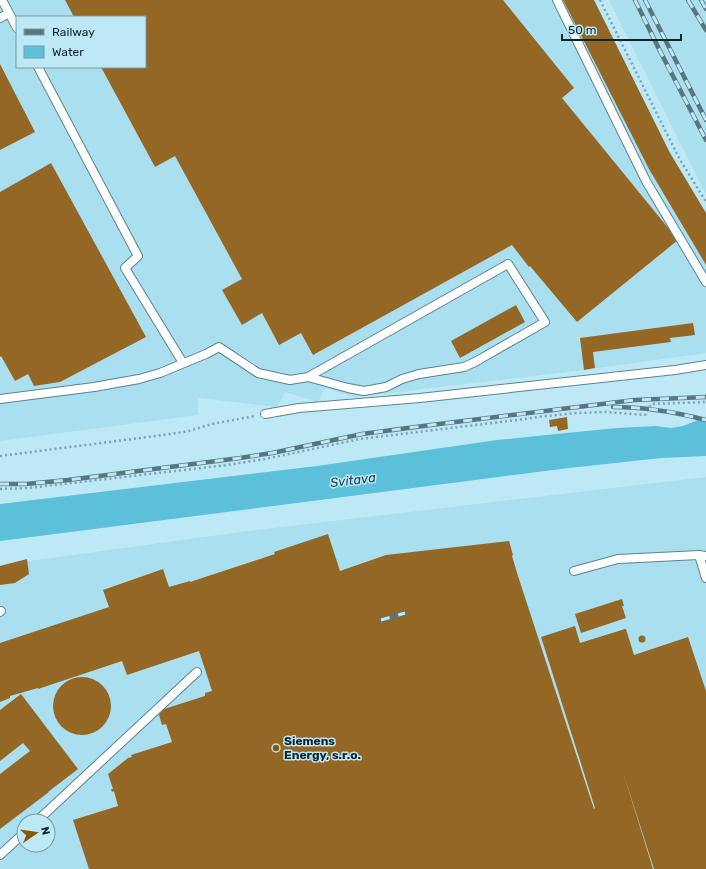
<svg xmlns="http://www.w3.org/2000/svg" width="706" height="869" font-family="Rubik,sans-serif">
<style>
.built{fill:#a9dfef;fill-rule:evenodd}
.water{fill:#5dc0da}
.building{fill:#956725}
.lines{fill:none;stroke-linecap:round;stroke-linejoin:round}
.lane-casing{stroke:#5b8490;stroke-width:10}
.path{stroke:#7fa1ac;stroke-width:2.5;stroke-dasharray:2 3;stroke-linecap:butt}
.lane{stroke:#fff;stroke-width:8}
.rail-casing{stroke:#59757d;stroke-width:4.5}
.rail{stroke:#bde9f7;stroke-width:3;stroke-dasharray:9;stroke-linecap:butt}
.poi-dot{fill:#895800;stroke:#bde9f7;stroke-width:1.5}
.labels{text-anchor:middle;dominant-baseline:central;stroke-width:3;stroke-linejoin:round;paint-order:stroke}
.poi-label{font-size:12px;font-weight:bold;fill:#132429;stroke:#bde9f7;text-anchor:start}
.water-label{font-size:13px;font-style:italic;fill:#16424e;stroke:#bde9f7}
</style>
<rect width="100%" height="100%" fill="#bde9f7"/>
<!-- built -->
<path class="built" d="M 0,0 L 594,0 L 666,145 L 706,212 L 706,353 L 584,370 L 356,397 L 325,388 L 318,402 L 285,392 L 277,407 L 198,398 L 198,415 L 0,441 ZM 17,17 L 145,17 L 145,67 L 17,67 Z
M 609,0 L 706,0 L 706,194 L 702,187 Z
M 706,477 L 706,869 L 0,869 L 0,565 L 248,531 ZM 24,821 L 48,821 L 48,845 L 24,845 Z"/>
<!-- water -->
<path class="water" d="M 706,418 L 706,456 L 661,458 L 569,468 L 0,541 L 0,504 L 317,466 L 497,440 L 556,434 L 617,428 L 656,426 L 671,428 L 683,426 L 698,420 Z"/>
<!-- building -->
<path class="building" d="M 65,0 L 503,0 L 574,88 L 562,98 L 678,240 L 577,322 L 530,266 L 529,267 L 512,245 L 313,355 L 301,333 L 279,345 L 262,313 L 242,325 L 222,290 L 242,279 L 175,156 L 155,167 L 101,67 L 145,67 L 145,17 L 74,17 Z
M 563,0 L 594,0 L 670,153 L 706,213 L 706,265 L 649,169 Z
M 0,64 L 35,132 L 0,150 Z
M 51,163 L 146,337 L 60,382 L 34,386 L 28,374 L 15,381 L 1,356 L 0,357 L 0,192 Z
M 516,305 L 525,322 L 460,358 L 451,341 Z
M 693,323 L 695,335 L 670,338 L 671,342 L 593,352 L 595,368 L 584,370 L 580,338 Z
M 567,417 L 568,429 L 558,431 L 557,426 L 550,427 L 549,420 Z
M 328,534 L 340,571 L 386,555 L 509,541 L 513,555 L 512,556 L 518,576 L 594,809 L 595,808 L 541,637 L 575,626 L 580,643 L 625,629 L 626,629 L 634,655 L 688,637 L 706,691 L 706,869 L 654,869 L 622,769 L 653,869 L 89,869 L 73,820 L 118,806 L 114,791 L 112,792 L 111,789 L 113,789 L 108,774 L 128,758 L 132,757 L 131,755 L 172,742 L 166,724 L 162,725 L 159,715 L 161,710 L 205,696 L 205,693 L 212,691 L 199,651 L 127,675 L 122,661 L 38,689 L 38,688 L 10,696 L 10,698 L 0,702 L 0,643 L 109,607 L 103,590 L 163,569 L 169,587 L 190,581 L 190,582 L 275,554 L 274,552 Z
M 27,559 L 29,574 L 15,583 L 0,585 L 0,566 Z
M 622,599 L 624,606 L 622,606 L 626,618 L 581,633 L 575,614 Z
M638.5 639a3.5 3.5 0 1 1 7 0a3.5 3.5 0 1 1-7 0Z
M53 706a29 29 0 1 1 58 0a29 29 0 1 1-58 0Z
M 21,694 L 78,769 L 48,792 L 49,792 L 0,829 L 0,774 L 30,751 L 23,743 L 0,761 L 0,710 Z"/>
<g class="lines">
<defs>
<path id="lane" d="M 2,0 L 17,28
M 557,0 L 646,181 L 706,282
M 0,18 L 9,13
M 38,67 L 138,256 L 125,268 L 183,363
M 0,399 L 94,387 L 139,379 L 160,373 L 206,354 L 219,347 L 258,373 L 290,380 L 308,377 L 508,264 L 545,322 L 475,362 L 464,367 L 419,374 L 402,379 L 386,387 L 364,391 L 348,388 L 308,377
M 265,414 L 299,408 L 420,398 L 675,370 L 706,365
M 699,555 L 706,578
M 574,571 L 618,559 L 699,555 L 706,556
M 0,612 L 1,611
M 37,821 L 197,672
M 0,855 L 24,833"/>
</defs>
<!-- lane casing -->
<use href="#lane" class="lane-casing"/>
<!-- path -->
<path class="path" d="M 600,0 L 679,158 L 706,202
M 0,456 L 171,434 L 189,431 L 212,424 L 255,416
M 0,489 L 28,488 L 63,484 L 227,465 L 265,459 L 360,439 L 517,420 L 546,416 L 576,413 L 605,412 L 645,415 L 651,404 L 706,402"/>
<!-- lane -->
<use href="#lane" class="lane"/>
<defs>
<path id="rail" d="M 635,0 L 659,49 L 706,140
M 645,0 L 706,120
M 688,0 L 706,30
M 701,0 L 706,9
M 613,407 C 645,407 675,412 706,420
M 0,484 L 26,484 L 68,480 L 240,458 L 272,453 L 362,434 L 431,425 L 635,400 L 706,397
M 381,620 L 405,613"/>
</defs>
<!-- rail casing -->
<use href="#rail" class="rail-casing"/>
<!-- rail -->
<use href="#rail" class="rail"/>
</g>
<!-- markers -->
<circle class="poi-dot" cx="276" cy="748" r="4"/>
<g class="labels">
<!-- poi labels -->
<g class="poi-label">
<text x="284" y="741">Siemens<tspan x="284" dy="14">Energy, s.r.o.</tspan></text>
</g>
<!-- water labels -->
<g class="water-label">
<text transform="translate(353 480) rotate(-7)">Svitava</text>
</g>
</g>
<!-- legend -->
<rect x="16" y="16" width="130" height="52" fill="#bde9f7" stroke="#799aa5"/>
<rect x="24" y="29" width="20" height="6" fill="#59757d" stroke="#799aa5"/>
<text x="52" y="36" font-size="12" fill="#132429">Railway</text>
<rect x="24" y="46" width="20" height="12" fill="#5dc0da" stroke="#799aa5"/>
<text x="52" y="56" font-size="12" fill="#132429">Water</text>
<!-- north arrow -->
<g transform="translate(36 833) rotate(77)"><circle r="19" fill="#bde9f7" stroke="#799aa5"/>
<path d="M0-3L7 15L0 10L-7 15Z" fill="#895800"/>
<text y="-6" font-size="11" font-weight="bold" text-anchor="middle" fill="#132429">N</text>
</g>
<!-- scale -->
<path d="M562 34v6h119v-6" fill="none" stroke="#132429" stroke-width="2"/>
<text x="568" y="34" font-size="12" fill="#132429" stroke="#bde9f7" stroke-width="3" paint-order="stroke">50 m</text>
</svg>
